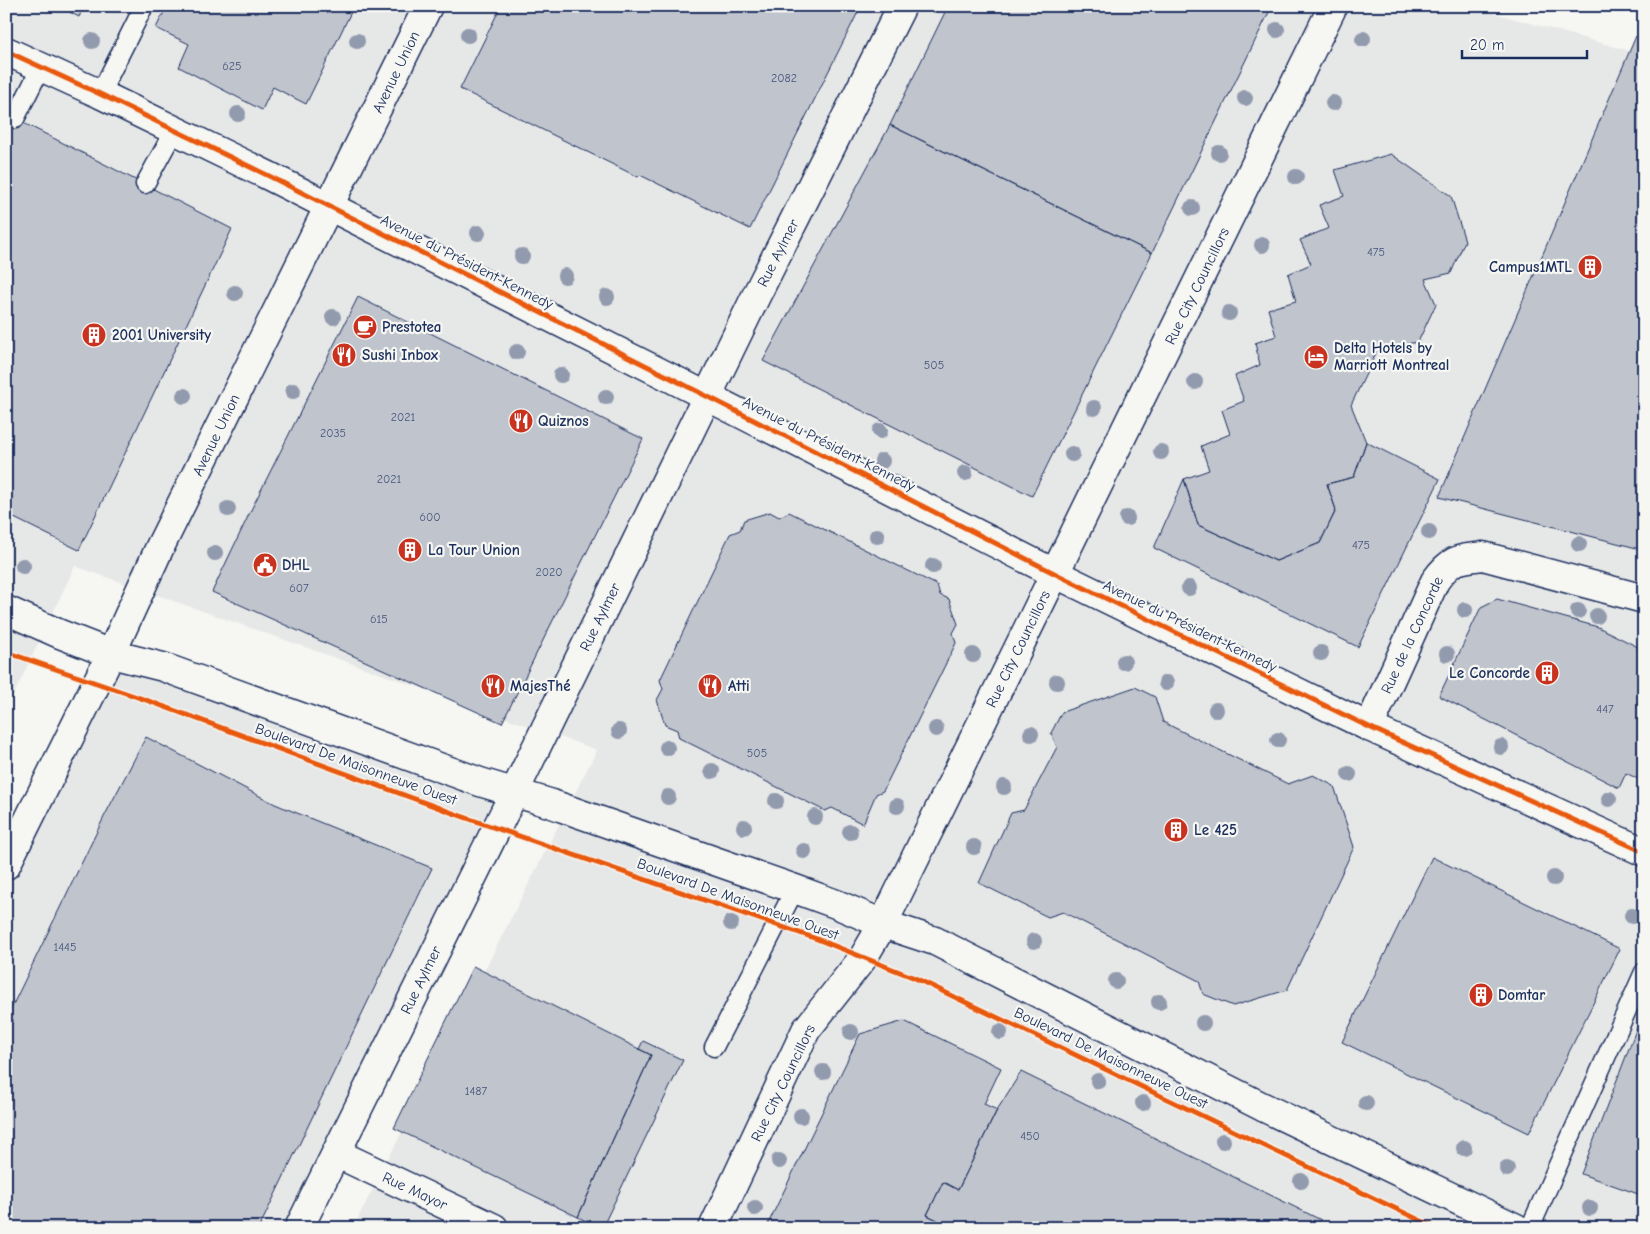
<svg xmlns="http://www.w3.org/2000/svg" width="1650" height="1234" font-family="'Comic Neue',sans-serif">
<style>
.built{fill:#e6e7e7}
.building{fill:#c0c4cd;stroke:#1b2f5e}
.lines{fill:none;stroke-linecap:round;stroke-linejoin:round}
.lane-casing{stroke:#1b2f5e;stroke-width:21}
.street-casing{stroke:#1b2f5e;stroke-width:31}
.secondary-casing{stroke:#1b2f5e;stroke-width:31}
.lane{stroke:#f6f6f2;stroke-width:18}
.street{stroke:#f6f6f2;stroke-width:28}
.secondary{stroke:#f6f6f2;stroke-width:28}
.cycleway-casing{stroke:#f6f6f2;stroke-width:8}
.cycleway{stroke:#e8590c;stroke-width:5}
.tree{fill:#929bae}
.labels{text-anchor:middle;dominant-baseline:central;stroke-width:4.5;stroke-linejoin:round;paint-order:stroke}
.number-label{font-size:12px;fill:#44547a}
.street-label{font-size:15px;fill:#1b2f5e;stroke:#f6f6f2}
.poi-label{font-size:15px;font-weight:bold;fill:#1b2f5e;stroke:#f6f6f2;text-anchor:start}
</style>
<rect width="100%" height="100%" fill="#f6f6f2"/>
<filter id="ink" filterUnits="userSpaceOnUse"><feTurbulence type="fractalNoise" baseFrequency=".02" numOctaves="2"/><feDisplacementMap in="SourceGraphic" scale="10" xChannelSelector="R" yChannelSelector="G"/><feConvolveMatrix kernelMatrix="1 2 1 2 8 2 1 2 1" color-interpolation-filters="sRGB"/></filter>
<g filter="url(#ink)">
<!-- built -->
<path class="built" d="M 6,6 L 1469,6 L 1644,55 L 1644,1228 L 353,1228 L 597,750 L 75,566 L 6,711 Z
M 111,654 L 514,793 L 299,1228 L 6,1228 L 6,865 Z"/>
<!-- building -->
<path class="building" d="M 58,6 L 84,6 L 79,17 Z
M 167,6 L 354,6 L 306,104 L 273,87 L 262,110 L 179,67 L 189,44 L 156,28 Z
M 501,6 L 861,6 L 750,229 L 640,175 L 638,177 L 460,89 Z
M 948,6 L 1272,6 L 1152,253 L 890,125 Z
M 1636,36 L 1644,38 L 1644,550 L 1439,497 Z
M 6,114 L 232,229 L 79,550 L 6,514 Z
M 890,125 L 1152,253 L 1032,496 L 763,361 Z
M 1391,154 L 1451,196 L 1465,241 L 1451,273 L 1425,279 L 1436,304 L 1418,342 L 1378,349 L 1351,405 L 1366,442 L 1354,477 L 1327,484 L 1336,510 L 1320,543 L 1276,561 L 1198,525 L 1184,479 L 1209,470 L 1201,446 L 1230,434 L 1222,410 L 1244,401 L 1235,376 L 1260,365 L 1255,343 L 1276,336 L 1268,309 L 1296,301 L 1288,274 L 1311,264 L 1300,240 L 1329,228 L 1319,205 L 1344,196 L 1335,170 Z
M 358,297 L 643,439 L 502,723 L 212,592 L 252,508 Z
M 1366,442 L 1440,479 L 1358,647 L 1154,548 L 1184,479 L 1198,525 L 1276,561 L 1320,543 L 1336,510 L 1327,484 L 1354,477 Z
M 770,512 L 779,517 L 789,512 L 937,585 L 940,595 L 949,599 L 958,624 L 953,633 L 956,643 L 883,791 L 876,794 L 863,824 L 832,808 L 825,811 L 679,738 L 677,730 L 665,725 L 657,700 L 663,689 L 660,680 L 730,534 L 740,530 L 744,520 Z
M 1497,599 L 1598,627 L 1644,650 L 1644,782 L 1626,773 L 1619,788 L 1439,696 L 1481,607 Z
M 1135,687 L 1155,697 L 1163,722 L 1288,784 L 1313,775 L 1334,786 L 1354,847 L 1287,990 L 1233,1006 L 1203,994 L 1199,981 L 1063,912 L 1048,917 L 979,883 L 1011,813 L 1024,810 L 1057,747 L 1051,733 L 1062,712 Z
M 146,737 L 275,804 L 432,868 L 259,1228 L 6,1228 L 6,1019 L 104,817 Z
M 1432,857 L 1620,949 L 1529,1133 L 1342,1042 Z
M 473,966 L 651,1055 L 578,1217 L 394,1128 Z
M 1644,1009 L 1644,1196 L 1581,1174 Z
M 904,1021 L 1001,1068 L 984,1104 L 997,1110 L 958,1190 L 943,1182 L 927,1215 L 954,1228 L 766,1228 L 860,1034 Z
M 643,1041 L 683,1060 L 602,1228 L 600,1228 L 578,1217 L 651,1055 L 639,1049 Z
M 1021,1072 L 1321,1220 L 1317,1228 L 954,1228 L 927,1215 L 943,1182 L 958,1190 L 997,1110 Z"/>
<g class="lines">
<defs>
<path id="lane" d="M 100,94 L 144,6
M 15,119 L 41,67
M 145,184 L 174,131
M 714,1047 L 795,889
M 1530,1228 L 1644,972"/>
<path id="street" d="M 1369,727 L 1435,581 C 1451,559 1457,559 1483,556 L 1644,599
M 6,865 L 111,654 L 159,549 L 428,6
M 336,1153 L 494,1228
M 299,1228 L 514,793 L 756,296 L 902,6
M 713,1228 L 806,1030 L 863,958 L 883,924 L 1333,6"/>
<path id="secondary" d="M 6,51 L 100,94 L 269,176 L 667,376 L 1056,574 L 1369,727 L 1644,852
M 6,610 L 60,634 L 111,654 L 163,667 L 480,782 L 549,803 L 795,889 L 836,904 L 883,924 L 935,941 L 1263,1107 L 1516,1228"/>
</defs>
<!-- lane casing -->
<use href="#lane" class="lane-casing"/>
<!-- street casing -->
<use href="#street" class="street-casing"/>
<!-- secondary casing -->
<use href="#secondary" class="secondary-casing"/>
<!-- lane -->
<use href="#lane" class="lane"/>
<!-- street -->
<use href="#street" class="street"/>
<!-- secondary -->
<use href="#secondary" class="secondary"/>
<defs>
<path id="cycleway" d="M 6,51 L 100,94 L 269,176 L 667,376 L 1056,574 L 1369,727 L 1644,852
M 6,652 L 146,700 L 461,816 L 817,939 L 915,978 L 1436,1228"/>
</defs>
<!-- cycleway casing -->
<use href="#cycleway" class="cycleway-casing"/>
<!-- cycleway -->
<use href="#cycleway" class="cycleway"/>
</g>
<!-- trees -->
<g class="tree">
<circle cx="1277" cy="30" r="8"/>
<circle cx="468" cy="35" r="8"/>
<circle cx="1363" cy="39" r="8"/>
<circle cx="92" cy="41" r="8"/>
<circle cx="357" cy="41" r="8"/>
<circle cx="1245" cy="98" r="8"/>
<circle cx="1333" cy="103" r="8"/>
<circle cx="238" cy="114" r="8"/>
<circle cx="1219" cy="153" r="8"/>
<circle cx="1296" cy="177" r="8"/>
<circle cx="1192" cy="208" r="8"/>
<circle cx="478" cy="233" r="8"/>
<circle cx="1262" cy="245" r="8"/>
<circle cx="522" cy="256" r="8"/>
<circle cx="565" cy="276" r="8"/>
<circle cx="235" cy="293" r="8"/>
<circle cx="607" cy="297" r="8"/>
<circle cx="1229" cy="313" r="8"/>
<circle cx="333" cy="317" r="8"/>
<circle cx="517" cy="352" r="8"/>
<circle cx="561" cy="375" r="8"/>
<circle cx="1195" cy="382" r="8"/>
<circle cx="293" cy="391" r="8"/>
<circle cx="184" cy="396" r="8"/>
<circle cx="606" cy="397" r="8"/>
<circle cx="1094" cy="408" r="8"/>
<circle cx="880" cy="431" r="8"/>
<circle cx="1161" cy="452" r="8"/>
<circle cx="1072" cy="454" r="8"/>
<circle cx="882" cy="461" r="8"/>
<circle cx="965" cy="473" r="8"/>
<circle cx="228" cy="509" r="8"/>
<circle cx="1127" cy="518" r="8"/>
<circle cx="1429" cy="532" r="8"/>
<circle cx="877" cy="536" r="8"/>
<circle cx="1579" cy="544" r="8"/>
<circle cx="215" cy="553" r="8"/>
<circle cx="23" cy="566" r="8"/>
<circle cx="933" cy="566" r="8"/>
<circle cx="1189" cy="588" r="8"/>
<circle cx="1465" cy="610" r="8"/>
<circle cx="1578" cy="611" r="8"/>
<circle cx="1597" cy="616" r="8"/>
<circle cx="1321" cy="653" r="8"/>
<circle cx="1447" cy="654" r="8"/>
<circle cx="973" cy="655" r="8"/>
<circle cx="1124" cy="662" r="8"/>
<circle cx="1057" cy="682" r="8"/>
<circle cx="1166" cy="683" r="8"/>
<circle cx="1216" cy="710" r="8"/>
<circle cx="936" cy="729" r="8"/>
<circle cx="619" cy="731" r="8"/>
<circle cx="1031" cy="734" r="8"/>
<circle cx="1278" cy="740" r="8"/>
<circle cx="1501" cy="747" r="8"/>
<circle cx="667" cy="748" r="8"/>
<circle cx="712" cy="771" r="8"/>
<circle cx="1349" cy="774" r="8"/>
<circle cx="1004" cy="787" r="8"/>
<circle cx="668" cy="797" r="8"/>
<circle cx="1609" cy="799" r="8"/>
<circle cx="776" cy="801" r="8"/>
<circle cx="897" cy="806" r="8"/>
<circle cx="815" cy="817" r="8"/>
<circle cx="744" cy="827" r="8"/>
<circle cx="850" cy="832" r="8"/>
<circle cx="974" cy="847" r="8"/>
<circle cx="804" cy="851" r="8"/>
<circle cx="1554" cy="878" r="8"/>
<circle cx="1632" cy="916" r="8"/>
<circle cx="731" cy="923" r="8"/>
<circle cx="1034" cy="941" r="8"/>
<circle cx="1116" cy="981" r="8"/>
<circle cx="1159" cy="1002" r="8"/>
<circle cx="1203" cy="1023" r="8"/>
<circle cx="851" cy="1032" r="8"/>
<circle cx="1000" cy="1032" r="8"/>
<circle cx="823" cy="1072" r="8"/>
<circle cx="1098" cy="1081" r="8"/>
<circle cx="1143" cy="1103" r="8"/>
<circle cx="1366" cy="1103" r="8"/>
<circle cx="801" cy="1116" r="8"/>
<circle cx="1223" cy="1141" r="8"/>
<circle cx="1464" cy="1148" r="8"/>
<circle cx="779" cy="1161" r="8"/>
<circle cx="1507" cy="1169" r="8"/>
<circle cx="1301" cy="1181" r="8"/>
<circle cx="755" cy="1208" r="8"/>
<circle cx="1590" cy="1208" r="8"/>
</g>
</g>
<!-- icons -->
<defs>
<symbol id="building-disc" viewBox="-11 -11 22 22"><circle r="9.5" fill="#c8321e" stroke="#f6f6f2"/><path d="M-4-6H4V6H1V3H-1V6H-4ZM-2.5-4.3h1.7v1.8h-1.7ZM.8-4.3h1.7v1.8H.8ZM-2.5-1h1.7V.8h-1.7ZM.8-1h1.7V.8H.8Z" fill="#fff"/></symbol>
<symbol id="cafe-disc" viewBox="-11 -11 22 22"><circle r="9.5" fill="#c8321e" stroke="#f6f6f2"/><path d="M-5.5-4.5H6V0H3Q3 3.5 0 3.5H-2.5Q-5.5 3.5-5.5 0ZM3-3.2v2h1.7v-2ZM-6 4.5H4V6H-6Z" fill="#fff"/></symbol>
<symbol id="restaurant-disc" viewBox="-11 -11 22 22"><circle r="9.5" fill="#c8321e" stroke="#f6f6f2"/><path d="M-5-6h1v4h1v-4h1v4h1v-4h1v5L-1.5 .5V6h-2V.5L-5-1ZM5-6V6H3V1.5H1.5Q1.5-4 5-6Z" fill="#fff"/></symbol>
<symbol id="hotel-disc" viewBox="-11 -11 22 22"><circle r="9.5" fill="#c8321e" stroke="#f6f6f2"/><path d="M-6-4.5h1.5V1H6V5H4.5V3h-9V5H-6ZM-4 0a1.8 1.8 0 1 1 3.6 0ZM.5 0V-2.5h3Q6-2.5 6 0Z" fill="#fff"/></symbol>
<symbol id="civic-disc" viewBox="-11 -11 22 22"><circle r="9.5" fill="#c8321e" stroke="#f6f6f2"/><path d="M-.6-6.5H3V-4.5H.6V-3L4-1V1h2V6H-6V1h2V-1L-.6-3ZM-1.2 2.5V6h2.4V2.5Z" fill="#fff"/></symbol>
</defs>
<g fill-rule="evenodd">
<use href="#building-disc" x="1576" y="253" width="28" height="28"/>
<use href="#cafe-disc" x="351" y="313" width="28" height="28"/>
<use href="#building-disc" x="80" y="321" width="28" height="28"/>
<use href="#restaurant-disc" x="330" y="341" width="28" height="28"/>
<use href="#hotel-disc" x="1302" y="343" width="28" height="28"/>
<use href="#restaurant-disc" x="507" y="407" width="28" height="28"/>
<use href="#building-disc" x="396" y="536" width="28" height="28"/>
<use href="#civic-disc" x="251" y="551" width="28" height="28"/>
<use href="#building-disc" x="1533" y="659" width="28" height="28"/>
<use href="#restaurant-disc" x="479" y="672" width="28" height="28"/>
<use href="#restaurant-disc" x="696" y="672" width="28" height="28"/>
<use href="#building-disc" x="1162" y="816" width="28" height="28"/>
<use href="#building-disc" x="1467" y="981" width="28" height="28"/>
</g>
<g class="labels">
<!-- number labels -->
<g class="number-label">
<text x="232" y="66">625</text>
<text x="784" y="78">2082</text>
<text x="1376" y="252">475</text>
<text x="934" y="365">505</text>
<text x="403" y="417">2021</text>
<text x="333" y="433">2035</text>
<text x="389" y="479">2021</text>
<text x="430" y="517">600</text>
<text x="1361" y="545">475</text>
<text x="549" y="572">2020</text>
<text x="299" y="588">607</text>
<text x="379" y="619">615</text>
<text x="1605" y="709">447</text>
<text x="757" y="753">505</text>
<text x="65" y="947">1445</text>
<text x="476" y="1091">1487</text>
<text x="1030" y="1136">450</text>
</g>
<!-- street labels -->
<g class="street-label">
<text transform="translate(396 72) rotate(-64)">Avenue Union</text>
<text transform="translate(778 253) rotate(-63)">Rue Aylmer</text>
<text transform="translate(467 262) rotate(27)">Avenue du Président-Kennedy</text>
<text transform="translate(1197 286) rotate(-64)">Rue City Councillors</text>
<text transform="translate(216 435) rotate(-64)">Avenue Union</text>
<text transform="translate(829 444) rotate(27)">Avenue du Président-Kennedy</text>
<text transform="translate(600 617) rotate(-64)">Rue Aylmer</text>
<text transform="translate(1190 626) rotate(26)">Avenue du Président-Kennedy</text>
<text transform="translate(1412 635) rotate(-65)">Rue de la Concorde</text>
<text transform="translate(1018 649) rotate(-64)">Rue City Councillors</text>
<text transform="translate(356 764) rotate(20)">Boulevard De Maisonneuve Ouest</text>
<text transform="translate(738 899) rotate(20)">Boulevard De Maisonneuve Ouest</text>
<text transform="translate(421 980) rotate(-64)">Rue Aylmer</text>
<text transform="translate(1111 1058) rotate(26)">Boulevard De Maisonneuve Ouest</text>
<text transform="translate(783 1083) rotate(-64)">Rue City Councillors</text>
<text transform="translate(415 1191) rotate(25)">Rue Mayor</text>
</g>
<!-- poi labels -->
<g class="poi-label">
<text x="1572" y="267" text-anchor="end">Campus1MTL</text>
<text x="382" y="327">Prestotea</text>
<text x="112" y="335">2001 University</text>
<text x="1334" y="348">Delta Hotels by<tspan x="1334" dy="17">Marriott Montreal</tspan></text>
<text x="362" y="355">Sushi Inbox</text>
<text x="538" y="421">Quiznos</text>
<text x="428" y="550">La Tour Union</text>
<text x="282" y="565">DHL</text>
<text x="1530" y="673" text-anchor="end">Le Concorde</text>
<text x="510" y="686">MajesThé</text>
<text x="728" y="686">Atti</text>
<text x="1194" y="830">Le 425</text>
<text x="1498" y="995">Domtar</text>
</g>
</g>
<!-- margin -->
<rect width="1650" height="1234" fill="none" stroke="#f6f6f2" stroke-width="25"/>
<rect x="12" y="12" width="1625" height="1209" fill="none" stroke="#1b2f5e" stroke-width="2" filter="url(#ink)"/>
<!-- scale -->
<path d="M1462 50v8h125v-8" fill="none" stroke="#1b2f5e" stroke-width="2.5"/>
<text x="1470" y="50" font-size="15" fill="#1b2f5e" stroke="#f6f6f2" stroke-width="4" paint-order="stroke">20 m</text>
</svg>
